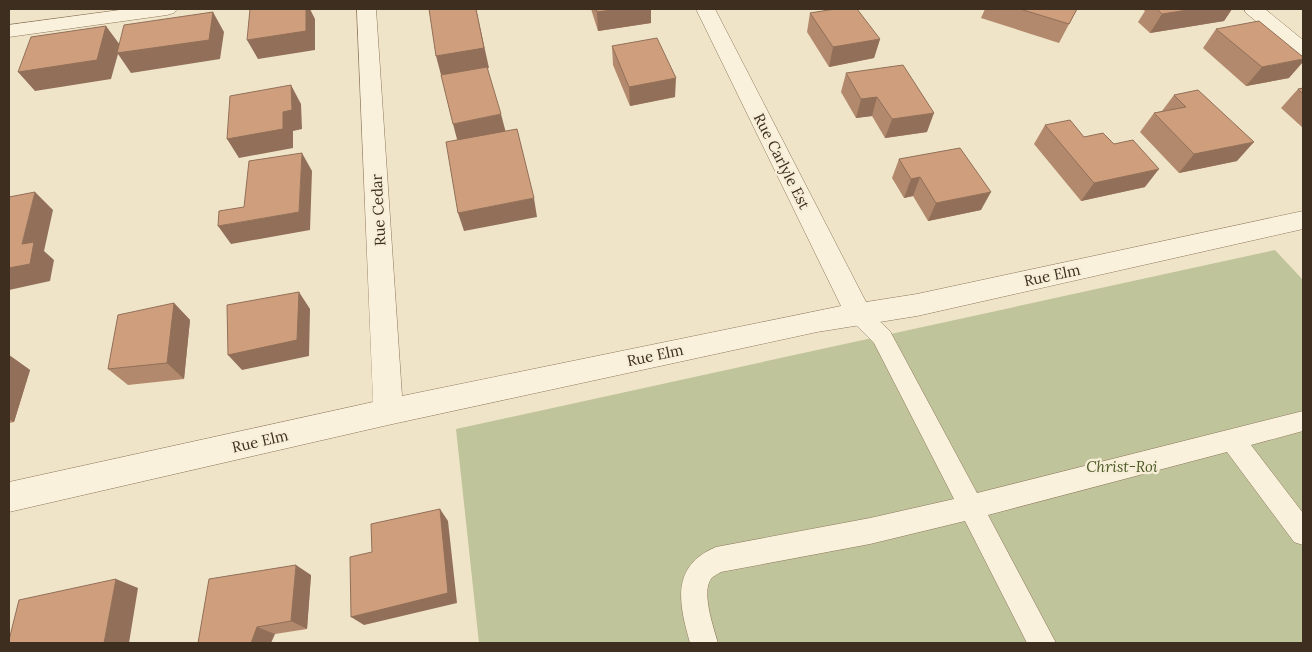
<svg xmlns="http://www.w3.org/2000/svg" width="1312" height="652" font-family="Lora,serif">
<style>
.cemetery{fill:#bfc49a}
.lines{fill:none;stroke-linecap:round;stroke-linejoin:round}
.service-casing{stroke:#8d765c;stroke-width:1}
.minor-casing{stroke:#8d765c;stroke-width:1}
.service{fill:#faf1dc;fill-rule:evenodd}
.minor{fill:#faf1dc;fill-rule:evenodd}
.wall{fill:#b2896c}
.shaded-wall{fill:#916f58}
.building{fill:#cf9f7d;stroke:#916f58}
.labels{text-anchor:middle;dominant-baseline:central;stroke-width:4.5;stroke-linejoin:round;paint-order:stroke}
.street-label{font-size:15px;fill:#3d2e20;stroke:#f7eed8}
.park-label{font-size:15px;font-style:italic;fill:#4d5a26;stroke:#f7eed8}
</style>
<rect width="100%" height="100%" fill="#f0e4c8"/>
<!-- cemetery -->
<path class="cemetery" d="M 1275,250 L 1303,280 L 1303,643 L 479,643 L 456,429 Z"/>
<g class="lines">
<defs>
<path id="service" d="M 858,305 L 865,308 L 890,331 L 977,493 L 1303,411 L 1303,431 L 1251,445 L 1303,513 L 1303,545 L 1294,542 L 1227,452 L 988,515 L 1056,643 L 1027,643 L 965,521 L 870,544 L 721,572 C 718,574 713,576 711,579 C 701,592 714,629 718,643 L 690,643 C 679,604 670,566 716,547 L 870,518 L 954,499 L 874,343 L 851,320 L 847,314 L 851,308 Z"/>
<path id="minor" d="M 127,9 L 177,9 L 174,13 L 167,15 L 9,37 L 9,25 Z
M 357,9 L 376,9 L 402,396 L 841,306 L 696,9 L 715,9 L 866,302 L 917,294 L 1303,211 L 1303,229 L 917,316 L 817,332 L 388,425 L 9,512 L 9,482 L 373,402 Z
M 1244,9 L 1265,9 L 1303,40 L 1303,56 L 1296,54 L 1246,13 Z"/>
</defs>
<!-- service casing -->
<use href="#service" class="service-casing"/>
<!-- minor casing -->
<use href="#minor" class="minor-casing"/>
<!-- service -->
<use href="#service" class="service"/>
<!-- minor -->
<use href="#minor" class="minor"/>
</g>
<!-- wall -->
<path class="wall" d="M 591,9 L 651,9 L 651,23 L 598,31 Z
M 985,9 L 1077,9 L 1059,43 L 981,18 Z
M 1142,9 L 1232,9 L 1224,21 L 1150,33 L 1138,22 L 1145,11 Z
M 810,13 L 880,39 L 874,58 L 829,67 L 807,32 Z
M 1216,29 L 1289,78 L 1246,86 L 1203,48 Z
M 612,46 L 675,97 L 630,106 L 613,65 Z
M 846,73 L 927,132 L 885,138 L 872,116 L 856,118 L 841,92 Z
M 1303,88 L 1303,128 L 1281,108 L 1298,89 Z
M 1198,90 L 1237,161 L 1179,173 L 1140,132 L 1154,113 L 1162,111 L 1174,95 Z
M 1045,125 L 1084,137 L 1145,187 L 1081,201 L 1034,144 Z
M 899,159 L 981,210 L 928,221 L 913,196 L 904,198 L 892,178 Z
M 174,303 L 190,320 L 184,379 L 128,385 L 108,369 Z
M 9,355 L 30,370 L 14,422 L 9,423 Z
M 311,575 L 307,629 L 275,634 L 198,643 Z"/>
<!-- shaded-wall -->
<path class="shaded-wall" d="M 306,9 L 310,9 L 315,19 L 315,50 L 258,59 L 247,40 Z
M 476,9 L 489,68 L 441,75 L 436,56 Z
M 619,9 L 651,9 L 651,23 L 598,31 L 597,12 Z
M 1194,9 L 1232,9 L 1224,21 L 1150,33 L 1162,14 Z
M 213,12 L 224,32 L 220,59 L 131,73 L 118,54 L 111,79 L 35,91 L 18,72 L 106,26 L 120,45 Z
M 880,39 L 874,58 L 829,67 L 833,47 Z
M 1303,59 L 1303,62 L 1289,78 L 1246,86 L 1262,67 Z
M 676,78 L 675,97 L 630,106 L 629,87 Z
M 291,85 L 301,104 L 302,129 L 293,131 L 293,148 L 239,158 L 227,139 L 283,112 Z
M 877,97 L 872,116 L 856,118 L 861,99 Z
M 934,113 L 927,132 L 885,138 L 892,119 Z
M 501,114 L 506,133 L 458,143 L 453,124 Z
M 1254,142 L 1237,161 L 1179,173 L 1194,154 Z
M 302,153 L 312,171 L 310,230 L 231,244 L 218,226 L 299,212 Z
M 1159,169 L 1145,187 L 1081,201 L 1094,183 Z
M 920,177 L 913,196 L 904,198 L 911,179 Z
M 35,192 L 53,210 L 44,251 L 54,260 L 50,281 L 9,290 L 9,268 L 22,244 Z
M 991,192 L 981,210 L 928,221 L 936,203 Z
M 534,198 L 537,217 L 464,231 L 458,213 Z
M 299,292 L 310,309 L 309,356 L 242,370 L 228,355 Z
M 174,303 L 190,320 L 184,379 L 167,363 Z
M 9,355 L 30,370 L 14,422 L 9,419 Z
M 440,509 L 448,521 L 457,603 L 364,625 L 351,617 Z
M 296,565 L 311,575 L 307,629 L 291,621 Z
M 116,579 L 138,588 L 129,643 L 104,643 Z
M 257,627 L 275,634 L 271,643 L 251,643 Z"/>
<!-- building -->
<path class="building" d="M 250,9 L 306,9 L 306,31 L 247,40 Z
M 429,9 L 476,9 L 484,48 L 436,56 Z
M 596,9 L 619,9 L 597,12 Z
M 835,9 L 857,9 L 880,39 L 833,47 L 810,13 Z
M 1020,9 L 1077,9 L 1069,24 Z
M 1157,9 L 1194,9 L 1162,14 Z
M 213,12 L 209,40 L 117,53 L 124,25 Z
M 1259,21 L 1303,57 L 1303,59 L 1262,67 L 1216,29 Z
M 106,26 L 97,60 L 18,72 L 31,37 Z
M 657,38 L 676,78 L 629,87 L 612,46 Z
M 903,65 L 934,113 L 892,119 L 877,97 L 861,99 L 846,73 Z
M 487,67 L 501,114 L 453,124 L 441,75 Z
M 291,85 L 292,110 L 283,112 L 283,129 L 227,139 L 230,96 Z
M 1303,88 L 1303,94 L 1298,89 Z
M 1198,90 L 1254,142 L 1194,154 L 1154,113 L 1186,107 L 1174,95 Z
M 1070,120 L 1084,137 L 1103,133 L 1114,144 L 1133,140 L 1159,169 L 1094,183 L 1045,125 Z
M 517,129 L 534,198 L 458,213 L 446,142 Z
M 960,148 L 991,192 L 936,203 L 920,177 L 911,179 L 899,159 Z
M 302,153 L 299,212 L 218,226 L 219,211 L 244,207 L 249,161 Z
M 35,192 L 22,244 L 34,242 L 30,264 L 9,268 L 9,197 Z
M 299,292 L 297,340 L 228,355 L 227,305 Z
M 174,303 L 167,363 L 108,369 L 118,315 Z
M 440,509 L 448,593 L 351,617 L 350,557 L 372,552 L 371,524 Z
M 296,565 L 291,621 L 257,627 L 251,643 L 198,643 L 209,579 Z
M 116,579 L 104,643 L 9,643 L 9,640 L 19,600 Z"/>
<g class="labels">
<!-- street labels -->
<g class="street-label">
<text transform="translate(782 161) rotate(63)">Rue Carlyle Est</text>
<text transform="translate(378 210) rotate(-93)">Rue Cedar</text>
<text transform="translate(1052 275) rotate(-12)">Rue Elm</text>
<text transform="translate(655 355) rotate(-12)">Rue Elm</text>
<text transform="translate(260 441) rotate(-13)">Rue Elm</text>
</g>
<!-- park labels -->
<g class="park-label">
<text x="1122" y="466">Christ-Roi</text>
</g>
</g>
<!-- border -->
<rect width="1312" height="652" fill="none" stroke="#3d2e20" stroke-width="20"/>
</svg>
